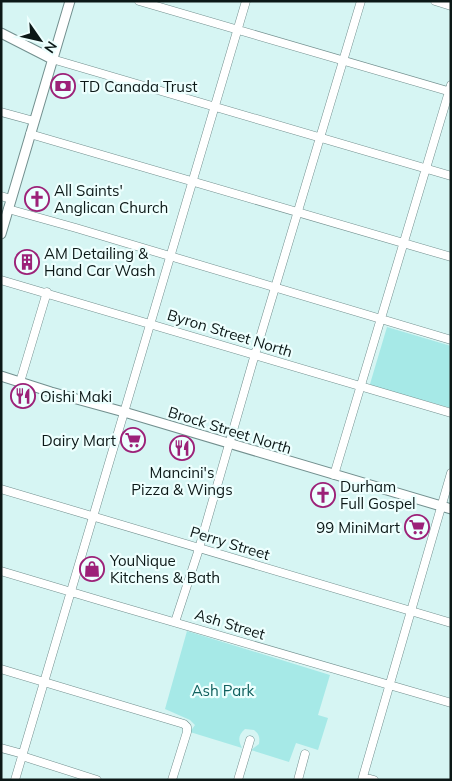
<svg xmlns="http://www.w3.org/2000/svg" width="452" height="781" font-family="Mulish,sans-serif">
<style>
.green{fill:#a6e9e7}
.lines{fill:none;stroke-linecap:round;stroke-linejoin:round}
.minor-casing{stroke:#728f8e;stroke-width:9}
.major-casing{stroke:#728f8e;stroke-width:11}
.minor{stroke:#fff;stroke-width:8}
.major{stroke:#fff;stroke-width:9}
.labels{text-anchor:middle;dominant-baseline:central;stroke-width:4.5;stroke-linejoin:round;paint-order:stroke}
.poi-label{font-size:15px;fill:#0c1817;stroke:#edfffe;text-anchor:start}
.street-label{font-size:15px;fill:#0c1817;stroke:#edfffe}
.park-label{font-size:15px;fill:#10605e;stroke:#edfffe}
</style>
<rect width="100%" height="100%" fill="#d6f5f3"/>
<!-- green -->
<path class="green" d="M 387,327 L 451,346 L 451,408 L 375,387 L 370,384 Z
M 187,631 L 330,675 L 318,715 L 328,718 L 318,750 L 296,743 L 289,762 L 251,750 L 259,744 C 260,737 259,734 254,730 L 245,729 C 238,735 238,740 242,748 L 190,732 L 195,725 L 190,720 L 165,709 Z"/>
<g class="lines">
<defs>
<path id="minor" d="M 139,1 L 451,92
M 435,1 L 451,6
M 52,59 L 451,176
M 1,112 L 34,121
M 30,134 L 451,257
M 1,196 L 11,199
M 8,209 L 76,228 L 451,340
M 1,280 L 451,413
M 20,382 L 47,292
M 334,475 L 451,85
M 1,489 L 451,623
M 1,571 L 115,605 L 451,703
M 175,622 L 198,552 L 253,361 L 361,1
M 1,669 L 184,724 L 187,727 L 187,732 L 172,780
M 1,748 L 23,754
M 22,756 L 97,780
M 363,777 L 374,780
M 15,780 L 246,1
M 238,780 L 250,740
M 298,780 L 305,754
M 362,780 L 451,473"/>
<path id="major" d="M 1,33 L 52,59
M 1,234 L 70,1
M 1,376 L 51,392 L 124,412 L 451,509"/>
</defs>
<!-- minor casing -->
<use href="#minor" class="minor-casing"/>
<!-- major casing -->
<use href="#major" class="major-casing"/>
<!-- minor -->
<use href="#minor" class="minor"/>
<!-- major -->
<use href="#major" class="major"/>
</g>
<!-- icons -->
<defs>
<symbol id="bank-ring" viewBox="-11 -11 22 22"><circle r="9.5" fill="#edfffe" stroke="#9c2178" stroke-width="1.5"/><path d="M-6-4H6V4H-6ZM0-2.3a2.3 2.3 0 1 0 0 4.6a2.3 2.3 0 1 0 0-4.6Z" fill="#9c2178"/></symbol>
<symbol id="church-ring" viewBox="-11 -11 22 22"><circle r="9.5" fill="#edfffe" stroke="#9c2178" stroke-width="1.5"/><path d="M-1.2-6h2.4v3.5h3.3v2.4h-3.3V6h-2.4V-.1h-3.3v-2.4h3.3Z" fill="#9c2178"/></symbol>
<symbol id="building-ring" viewBox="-11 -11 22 22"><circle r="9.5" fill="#edfffe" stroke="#9c2178" stroke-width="1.5"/><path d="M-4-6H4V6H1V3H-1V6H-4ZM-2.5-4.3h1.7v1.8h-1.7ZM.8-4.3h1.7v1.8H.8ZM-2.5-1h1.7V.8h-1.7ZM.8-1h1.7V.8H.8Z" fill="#9c2178"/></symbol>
<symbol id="restaurant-ring" viewBox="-11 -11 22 22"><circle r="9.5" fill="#edfffe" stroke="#9c2178" stroke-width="1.5"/><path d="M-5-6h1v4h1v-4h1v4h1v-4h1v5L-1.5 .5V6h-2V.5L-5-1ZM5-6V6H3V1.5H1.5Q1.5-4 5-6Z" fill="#9c2178"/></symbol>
<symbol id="supermarket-ring" viewBox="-11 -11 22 22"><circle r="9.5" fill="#edfffe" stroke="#9c2178" stroke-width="1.5"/><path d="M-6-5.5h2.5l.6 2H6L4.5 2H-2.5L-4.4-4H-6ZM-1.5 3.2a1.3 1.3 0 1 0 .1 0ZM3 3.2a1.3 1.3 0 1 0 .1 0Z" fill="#9c2178"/></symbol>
<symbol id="shop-ring" viewBox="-11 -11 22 22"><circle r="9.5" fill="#edfffe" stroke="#9c2178" stroke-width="1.5"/><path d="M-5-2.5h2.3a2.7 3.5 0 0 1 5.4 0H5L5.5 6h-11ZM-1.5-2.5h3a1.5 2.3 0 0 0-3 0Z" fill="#9c2178"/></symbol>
</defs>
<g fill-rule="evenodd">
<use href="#bank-ring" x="49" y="72" width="28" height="28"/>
<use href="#church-ring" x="23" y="185" width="28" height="28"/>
<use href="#building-ring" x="13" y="248" width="28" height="28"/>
<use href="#restaurant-ring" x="9" y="382" width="28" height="28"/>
<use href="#supermarket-ring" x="119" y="426" width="28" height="28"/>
<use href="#restaurant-ring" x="168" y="434" width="28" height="28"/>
<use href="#church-ring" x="309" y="481" width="28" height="28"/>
<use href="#supermarket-ring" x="403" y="513" width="28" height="28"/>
<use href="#shop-ring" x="78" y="555" width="28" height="28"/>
</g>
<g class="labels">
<!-- poi labels -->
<g class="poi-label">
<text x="80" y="86">TD Canada Trust</text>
<text x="54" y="190">All Saints'<tspan x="54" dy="17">Anglican Church</tspan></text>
<text x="44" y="253">AM Detailing &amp;<tspan x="44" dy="17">Hand Car Wash</tspan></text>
<text x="40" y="396">Oishi Maki</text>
<text x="116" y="440" text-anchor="end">Dairy Mart</text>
<text x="182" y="472" text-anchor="middle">Mancini's<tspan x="182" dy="17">Pizza &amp; Wings</tspan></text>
<text x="340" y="486">Durham<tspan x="340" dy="17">Full Gospel</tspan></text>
<text x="400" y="527" text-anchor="end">99 MiniMart</text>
<text x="110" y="560">YouNique<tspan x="110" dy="17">Kitchens &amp; Bath</tspan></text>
</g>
<!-- street labels -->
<g class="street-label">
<text transform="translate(230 333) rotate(17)">Byron Street North</text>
<text transform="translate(230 430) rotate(17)">Brock Street North</text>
<text transform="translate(230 543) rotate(17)">Perry Street</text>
<text transform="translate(230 624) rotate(17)">Ash Street</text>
</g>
<!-- park labels -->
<g class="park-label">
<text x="223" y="690">Ash Park</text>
</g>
</g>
<!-- border -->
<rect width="452" height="781" fill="none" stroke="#0c1817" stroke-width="5"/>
<!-- north arrow -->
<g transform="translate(40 40) rotate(124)" stroke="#edfffe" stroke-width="4" paint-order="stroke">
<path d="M0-4L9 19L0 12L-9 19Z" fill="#0c1817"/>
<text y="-8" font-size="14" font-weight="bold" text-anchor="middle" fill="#0c1817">N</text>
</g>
</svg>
